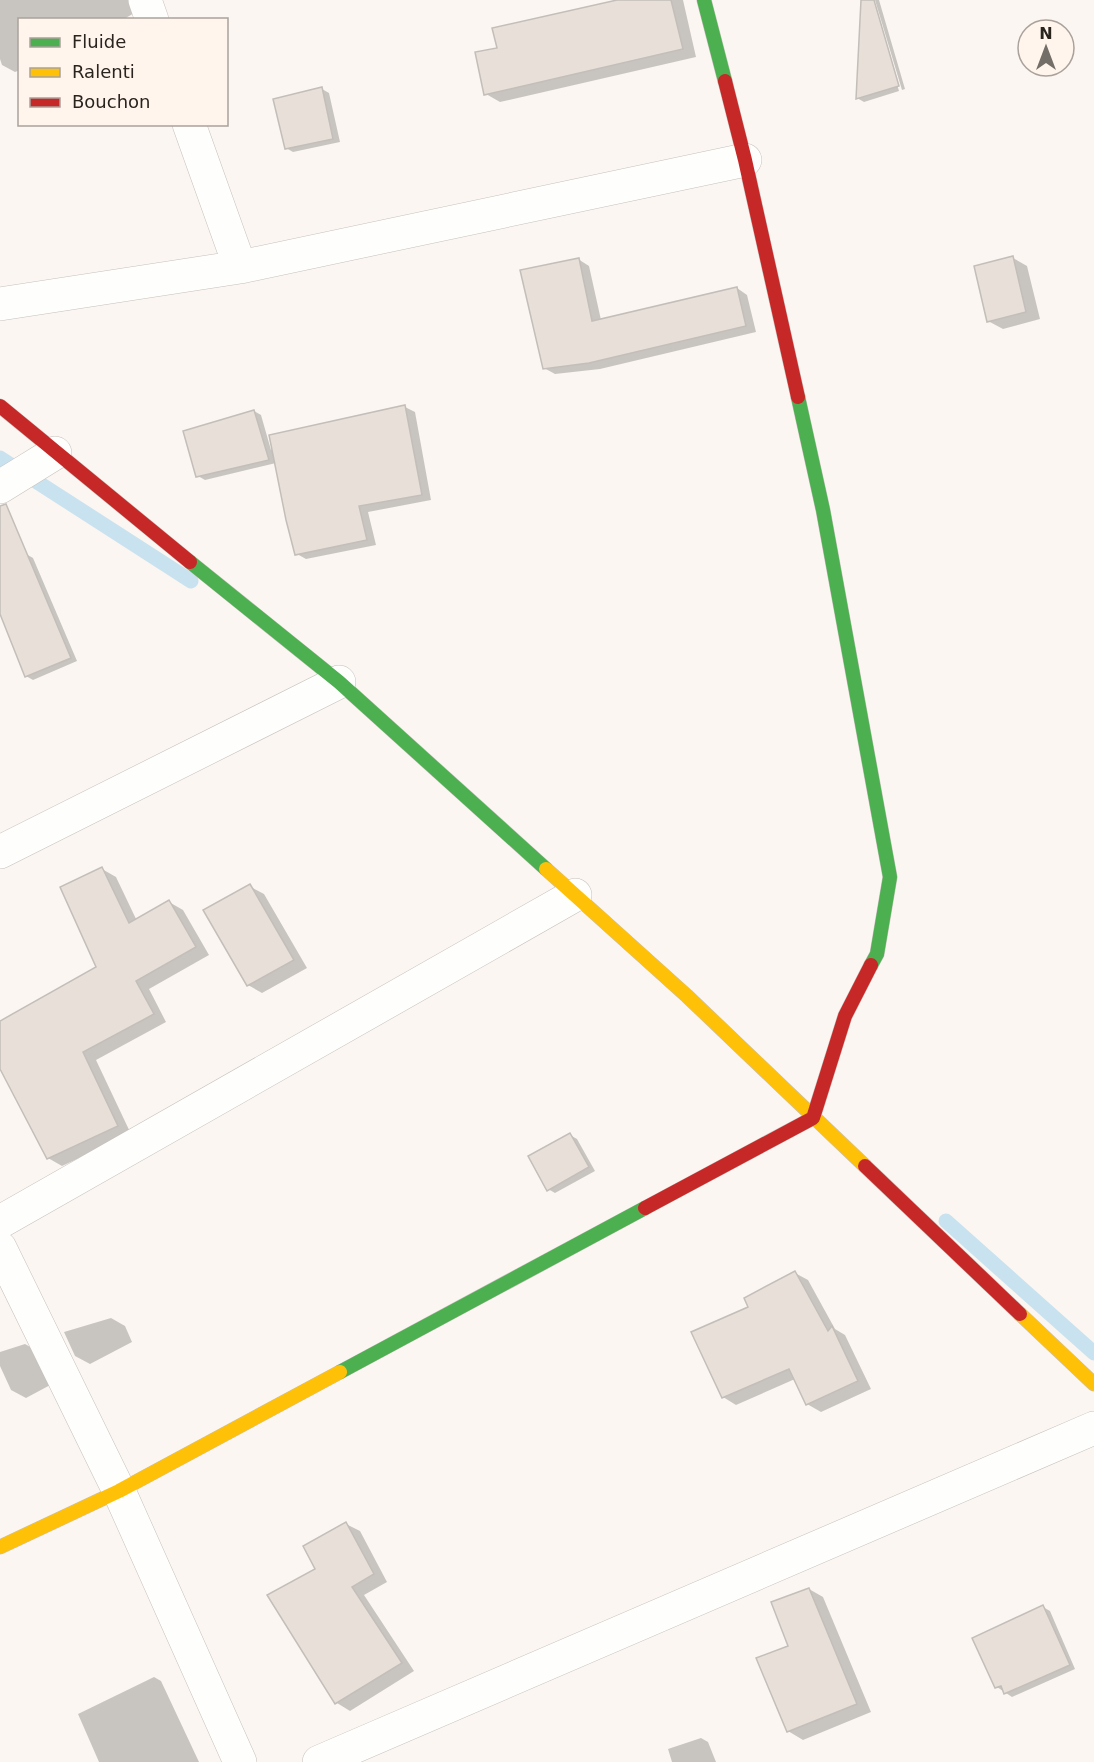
<svg xmlns="http://www.w3.org/2000/svg" width="1094" height="1762" font-family="'DejaVu Sans',sans-serif">
<style>
.shadow{fill:#0003}
.lines{fill:none;stroke-linecap:round;stroke-linejoin:round}
.stream{stroke:#c9e2ef;stroke-width:15}
.building{fill:#e7dfd8;stroke:#c3beb9;stroke-width:1.5}
.street-casing{stroke:#c6c1bd;stroke-width:34}
.fast-casing{stroke:#c6c1bd;stroke-width:15}
.slow-casing{stroke:#c6c1bd;stroke-width:15}
.jam-casing{stroke:#c6c1bd;stroke-width:15}
.street{stroke:#fefefd;stroke-width:33}
.fast{stroke:#4caf50;stroke-width:14}
.slow{stroke:#ffc107;stroke-width:14}
.jam{stroke:#c62828;stroke-width:14}
</style>
<rect width="100%" height="100%" fill="#fbf6f1"/>
<!-- shadow -->
<path class="shadow" d="M 0,0 L 133,0 L 138,11 L 122,20 L 20,20 L 20,70 L 15,72 L 2,65 L 0,59 Z
M 621,0 L 683,0 L 696,57 L 500,102 L 486,94 L 498,49 Z
M 863,0 L 872,0 L 899,91 L 864,102 L 857,98 Z
M 875,0 L 879,0 L 905,89 L 902,90 Z
M 322,89 L 329,93 L 340,142 L 293,152 L 286,148 Z
M 1013,258 L 1027,266 L 1040,319 L 1003,329 L 988,321 Z
M 578,259 L 589,266 L 601,320 L 737,288 L 747,295 L 756,332 L 600,369 L 555,374 L 544,368 Z
M 405,407 L 415,412 L 431,500 L 368,512 L 376,545 L 306,559 L 297,554 L 276,463 L 205,480 L 198,476 L 254,411 L 261,415 L 271,450 Z
M 26,554 L 33,558 L 77,661 L 33,680 L 26,676 L 0,610 L 0,565 Z
M 102,869 L 116,877 L 137,921 L 169,902 L 183,910 L 209,955 L 149,989 L 166,1022 L 96,1060 L 131,1134 L 62,1166 L 48,1158 L 0,1065 L 0,1022 L 98,967 Z
M 249,886 L 264,894 L 307,968 L 262,993 L 248,985 Z
M 570,1135 L 577,1139 L 595,1171 L 555,1193 L 548,1189 Z
M 795,1273 L 808,1280 L 835,1329 L 845,1335 L 871,1389 L 821,1412 L 807,1404 L 795,1379 L 736,1405 L 723,1397 L 751,1307 Z
M 111,1318 L 125,1326 L 132,1342 L 90,1364 L 75,1356 L 64,1332 Z
M 25,1344 L 39,1352 L 54,1383 L 26,1398 L 11,1390 L 0,1366 L 0,1352 Z
M 346,1524 L 360,1531 L 387,1582 L 364,1595 L 414,1671 L 350,1711 L 337,1703 L 270,1596 L 317,1570 Z
M 809,1589 L 823,1597 L 871,1712 L 803,1740 L 788,1731 L 790,1647 Z
M 1043,1607 L 1050,1611 L 1075,1669 L 1012,1697 L 997,1687 Z
M 154,1677 L 161,1681 L 199,1762 L 99,1762 L 78,1714 Z
M 701,1738 L 708,1742 L 716,1762 L 672,1762 L 668,1749 Z"/>
<g class="lines">
<!-- stream -->
<path class="stream" d="M 0,458 L 191,581
M 946,1221 L 1094,1353"/>
</g>
<!-- building -->
<path class="building" d="M 617,0 L 671,0 L 683,49 L 484,95 L 475,52 L 497,48 L 492,28 Z
M 861,0 L 874,0 L 899,86 L 856,99 Z
M 322,87 L 333,139 L 285,149 L 273,99 Z
M 1013,256 L 1026,312 L 987,322 L 974,266 Z
M 579,258 L 592,321 L 737,287 L 746,326 L 589,363 L 543,369 L 520,270 Z
M 405,405 L 422,495 L 359,506 L 367,540 L 295,555 L 286,520 L 269,435 Z
M 254,410 L 269,460 L 196,477 L 183,431 Z
M 6,504 L 71,658 L 25,677 L 0,614 L 0,506 Z
M 102,867 L 129,923 L 169,900 L 196,947 L 136,981 L 154,1014 L 83,1052 L 118,1126 L 47,1159 L 0,1069 L 0,1021 L 96,967 L 60,887 Z
M 250,884 L 294,960 L 247,986 L 203,910 Z
M 570,1133 L 589,1167 L 547,1191 L 528,1156 Z
M 795,1271 L 828,1331 L 832,1326 L 858,1381 L 806,1405 L 789,1369 L 722,1398 L 691,1332 L 748,1307 L 744,1298 Z
M 346,1522 L 374,1574 L 352,1587 L 402,1663 L 335,1704 L 267,1595 L 315,1569 L 303,1546 Z
M 809,1588 L 857,1704 L 787,1732 L 756,1658 L 788,1646 L 771,1602 Z
M 1043,1605 L 1070,1665 L 1004,1694 L 1001,1686 L 995,1688 L 972,1638 Z"/>
<g class="lines">
<defs>
<path id="street" d="M 145,0 L 152,20
M 189,124 L 240,267
M 0,304 L 240,267 L 745,160
M 0,487 L 55,453
M 0,852 L 339,682
M 0,1222 L 575,895
M 0,1248 L 119,1491 L 240,1762
M 319,1762 L 1094,1428"/>
<path id="fast" d="M 704,0 L 725,81
M 798,397 L 823,510 L 890,877 L 877,954 L 871,965
M 190,562 L 339,682 L 546,869
M 340,1372 L 645,1208"/>
<path id="slow" d="M 546,869 L 687,996 L 865,1166
M 1020,1314 L 1094,1384
M 0,1547 L 119,1491 L 340,1372"/>
<path id="jam" d="M 725,81 L 745,160 L 798,397
M 0,406 L 190,562
M 865,1166 L 1020,1314
M 645,1208 L 813,1118 L 845,1016 L 871,965"/>
</defs>
<!-- street casing -->
<use href="#street" class="street-casing"/>
<!-- fast casing -->
<use href="#fast" class="fast-casing"/>
<!-- slow casing -->
<use href="#slow" class="slow-casing"/>
<!-- jam casing -->
<use href="#jam" class="jam-casing"/>
<!-- street -->
<use href="#street" class="street"/>
<!-- fast -->
<use href="#fast" class="fast"/>
<!-- slow -->
<use href="#slow" class="slow"/>
<!-- jam -->
<use href="#jam" class="jam"/>
</g>
<!-- legend -->
<rect x="18" y="18" width="210" height="108" fill="#fff5ed" stroke="#aaa19b" stroke-width="1.5"/>
<rect x="30" y="38" width="30" height="9" fill="#4caf50" stroke="#aaa19b" stroke-width="1.5"/>
<text x="72" y="48" font-size="18" fill="#2a241f">Fluide</text>
<rect x="30" y="68" width="30" height="9" fill="#ffc107" stroke="#aaa19b" stroke-width="1.5"/>
<text x="72" y="78" font-size="18" fill="#2a241f">Ralenti</text>
<rect x="30" y="98" width="30" height="9" fill="#c62828" stroke="#aaa19b" stroke-width="1.5"/>
<text x="72" y="108" font-size="18" fill="#2a241f">Bouchon</text>
<!-- north arrow -->
<g transform="translate(1046 48)"><circle r="28" fill="#fff5ed" stroke="#aaa19b" stroke-width="1.5"/>
<path d="M0-4.5L10 22L0 15L-10 22Z" fill="#736e68"/>
<text y="-9" font-size="16" font-weight="bold" text-anchor="middle" fill="#2a241f">N</text>
</g>
</svg>
